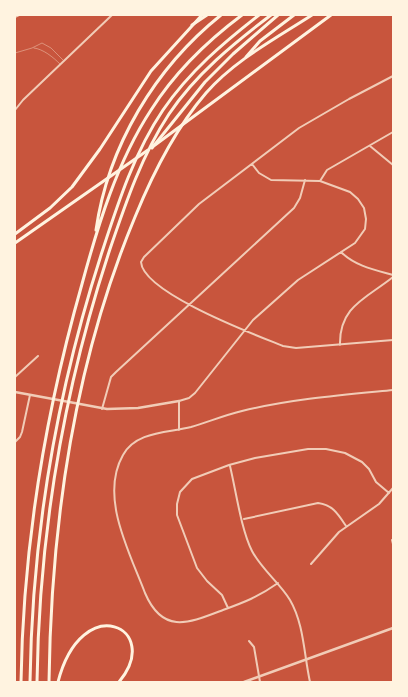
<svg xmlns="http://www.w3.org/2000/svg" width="408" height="697" font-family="'Varela Round',sans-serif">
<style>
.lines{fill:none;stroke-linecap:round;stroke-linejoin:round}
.service{stroke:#f1ccb7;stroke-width:0.5}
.minor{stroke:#f1ccb7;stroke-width:2}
.tertiary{stroke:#f1ccb7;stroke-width:2.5}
.trunk{stroke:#fff3e0;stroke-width:3}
.motorway{stroke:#fff3e0;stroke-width:3}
</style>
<rect width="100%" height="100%" fill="#c8553d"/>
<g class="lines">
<!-- service -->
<path class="service" d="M 34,48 C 43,49 53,57 60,64
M 15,53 L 32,48 L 42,43 L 51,48 L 63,60"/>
<!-- minor -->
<path class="minor" d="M 15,17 L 19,15
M 393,76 L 349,99 L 299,128 L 199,204 L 144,257 L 141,262 C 143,293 256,335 283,346 L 296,348 L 393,340
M 15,110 L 23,100 L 112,15
M 370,146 L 393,165
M 320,181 L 327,170 L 393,132
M 341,252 C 355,266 375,270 393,275
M 340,345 C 339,306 367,298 393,277
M 15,377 L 38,356
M 102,409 L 111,377 L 116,372 L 294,208 L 300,198 L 305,180
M 179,430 L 179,401 L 189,398 L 195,393 L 253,320 L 298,280 L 355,243 L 365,229 L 366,219 L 364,208 L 358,199 L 350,192 L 320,181 L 271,180 L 259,173 L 252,164
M 15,442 L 20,437 L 22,432 L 30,395
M 230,466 C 236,491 241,529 252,551 C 262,570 279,582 290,600 C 304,624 304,655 310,682
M 244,519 L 318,503 C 333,505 338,514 346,526
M 392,540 L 393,544
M 311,564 L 339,532 L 379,504 L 393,488
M 278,583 C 258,597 245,602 223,610 C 189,623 163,635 145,593 C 130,553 99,497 123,455 C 136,431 168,433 191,427 C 208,422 225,415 242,411 C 292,399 342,395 393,390
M 228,608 L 222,595 L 207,581 L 197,568 L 177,515 L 177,504 L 180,492 L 192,479 L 229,465 L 255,458 L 308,449 L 326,449 L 345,453 L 362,462 L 369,469 L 376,482 L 389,493
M 249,641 L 254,647 L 260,682"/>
<!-- tertiary -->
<path class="tertiary" d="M 15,392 L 107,409 L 138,408 L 179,401
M 244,682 L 393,628"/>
<!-- trunk -->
<path class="trunk" d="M 155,145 L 331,15
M 15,234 L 50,208 L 72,187 L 100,149 L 151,71 L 202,15
M 15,243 L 148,150"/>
<!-- motorway -->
<path class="motorway" d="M 192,25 L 207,15
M 246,57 L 260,41 L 294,15
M 152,148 L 205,82 L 233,54 L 278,15
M 96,230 C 108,146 155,68 221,15
M 21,682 C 23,547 45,414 82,284 C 98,225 117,162 151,110 C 175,72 206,42 242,15
M 30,682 C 32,536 57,391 102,252 C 118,203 134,153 163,110 C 189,72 223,43 259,15
M 37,682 C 39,535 64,388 110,249 C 126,202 142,155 169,114 C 196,74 233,44 271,15
M 49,682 C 51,524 74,363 135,217 C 153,173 175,129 206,93 C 235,60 275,39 312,15
M 58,682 C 82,589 164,628 119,682"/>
</g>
<!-- border -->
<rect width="408" height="697" fill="none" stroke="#fff3e0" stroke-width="32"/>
</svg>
